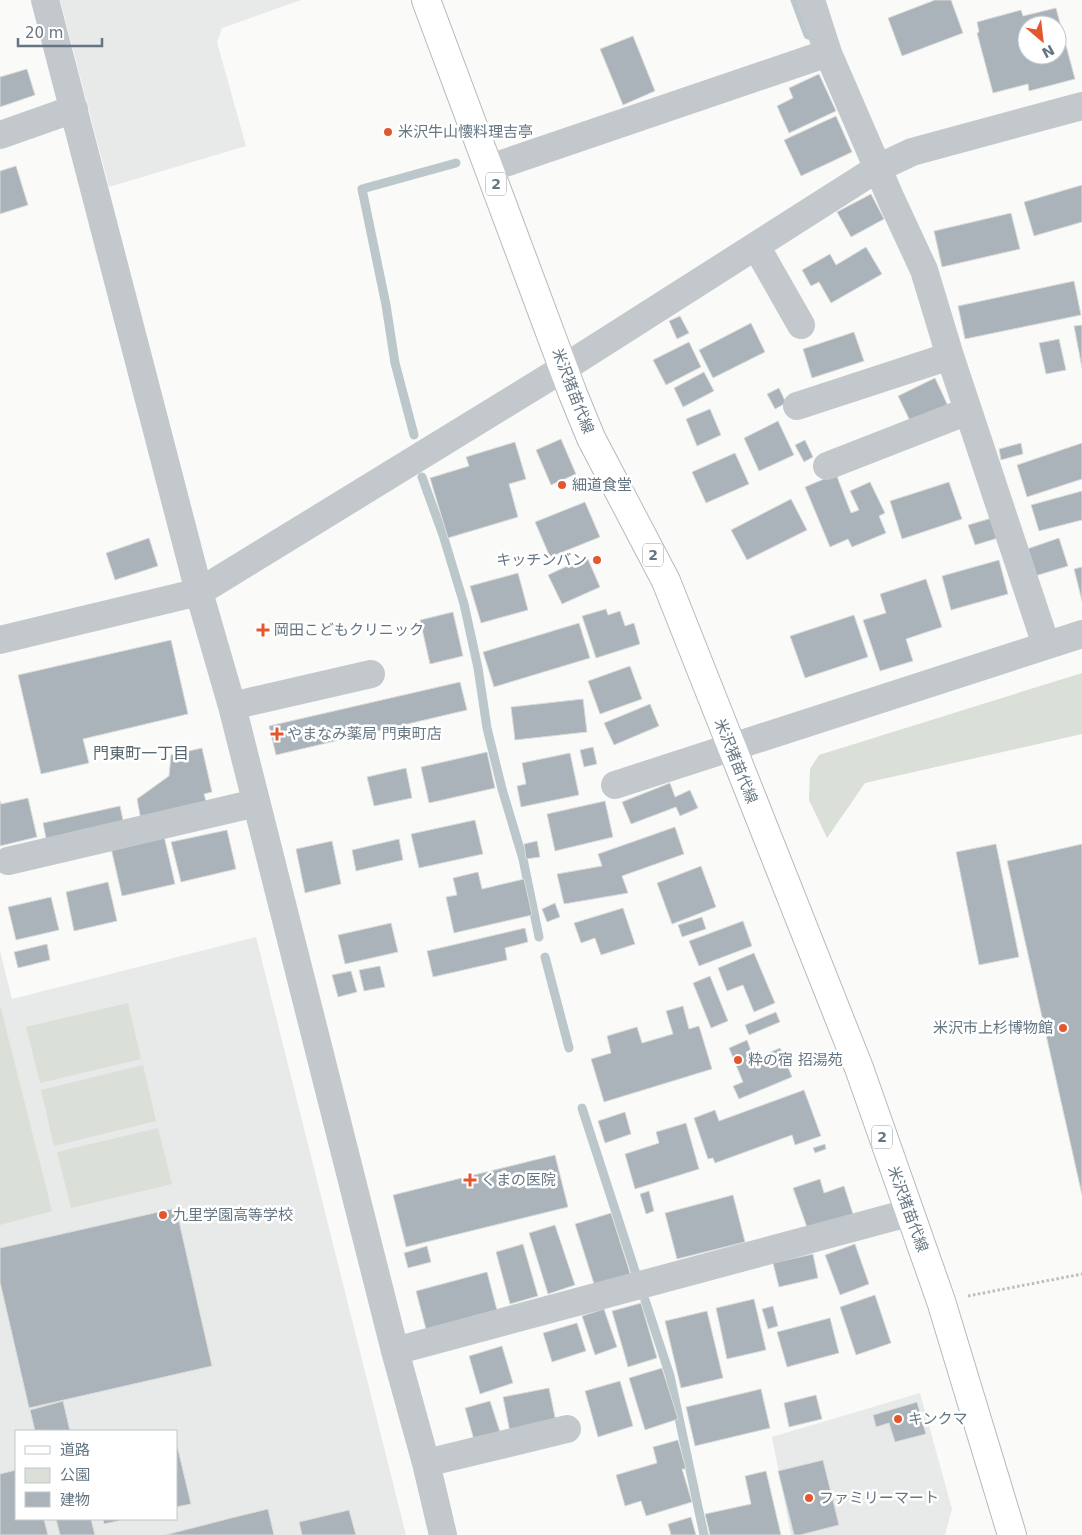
<svg xmlns="http://www.w3.org/2000/svg" width="1082" height="1535" font-family="'DejaVu Sans','Noto Sans JP',sans-serif">
<style>
.built{fill:#e8e9e9;fill-rule:evenodd}
.green{fill:#dadfd7}
.lines{fill:none;stroke-linecap:round;stroke-linejoin:round}
.stream{stroke:#bbc7cb;stroke-width:9}
.building{fill:#aab3b9;stroke:#dcdcda;fill-rule:evenodd}
.major-casing{stroke:#b5babe;stroke-width:30}
.path{stroke:#bbbfc2;stroke-width:3;stroke-dasharray:2.5 2.5;stroke-linecap:butt}
.minor{stroke:#c3c8cc;stroke-width:28}
.major{stroke:#fff;stroke-width:28}
.poi-dot{fill:#e4572e;stroke:#fff;stroke-width:2}
.labels{text-anchor:middle;dominant-baseline:central;stroke-width:5;stroke-linejoin:round;paint-order:stroke}
.shield{fill:#fff;stroke:#939fa8;stroke-width:1}
.shield-label{font-size:14px;font-weight:bold;fill:#657683}
.poi-label{font-size:15px;fill:#657683;stroke:#fff;text-anchor:start}
.street-label{font-size:15px;fill:#657683;stroke:#fff}
.neighbourhood-label{font-size:16px;fill:#57646e;stroke:#fff}
</style>
<rect width="100%" height="100%" fill="#fafaf8"/>
<!-- built -->
<path class="built" d="M 60,0 L 301,0 L 222,28 L 217,42 L 246,146 L 109,187 Z
M 256,937 L 406,1535 L 0,1535 L 0,951 L 12,999 ZM 16,1431 L 176,1431 L 176,1519 L 16,1519 Z
M 920,1393 L 952,1509 L 945,1535 L 791,1535 L 772,1437 Z"/>
<!-- green -->
<path class="green" d="M 1082,673 L 1082,734 L 865,783 L 827,838 L 809,800 L 810,769 L 819,755 Z
M 128,1003 L 141,1059 L 40,1083 L 26,1027 Z
M 0,1005 L 52,1211 L 0,1225 Z
M 143,1065 L 156,1121 L 54,1146 L 41,1090 Z
M 158,1128 L 172,1184 L 71,1208 L 57,1152 Z"/>
<g class="lines">
<!-- stream -->
<path class="stream" d="M 795,0 L 808,35
M 414,435 L 395,363 L 386,305 L 362,189 L 456,163
M 422,477 L 443,535 L 464,604 L 478,668 L 487,728 L 502,789 L 523,859 L 539,937
M 545,957 L 569,1048
M 582,1108 L 636,1274
M 645,1300 L 670,1376 L 704,1535"/>
</g>
<!-- building -->
<path class="building" d="M 935,0 L 951,0 L 963,33 L 902,56 L 888,18 Z
M 1056,8 L 1075,79 L 1029,91 L 1028,84 L 993,93 L 977,33 L 979,32 L 977,22 L 1021,10 L 1023,16 ZM 1027,25 L 1057,25 L 1057,55 L 1027,55 Z
M 633,36 L 655,91 L 623,105 L 600,49 Z
M 27,69 L 35,95 L 0,107 L 0,77 Z
M 819,74 L 836,111 L 789,133 L 777,106 L 793,98 L 789,88 Z
M 836,116 L 852,152 L 801,176 L 784,140 Z
M 16,166 L 28,205 L 0,214 L 0,171 Z
M 1082,185 L 1082,222 L 1034,236 L 1024,202 Z
M 871,194 L 884,219 L 851,237 L 837,212 Z
M 1011,213 L 1020,249 L 942,267 L 934,231 Z
M 866,247 L 882,274 L 831,303 L 819,282 L 811,286 L 802,270 L 830,254 L 836,265 Z
M 1074,281 L 1081,315 L 965,339 L 958,306 Z
M 680,316 L 689,333 L 677,339 L 669,321 Z
M 751,323 L 765,352 L 713,378 L 699,350 Z
M 1082,325 L 1082,368 L 1074,326 Z
M 854,332 L 864,361 L 812,378 L 803,349 Z
M 1059,339 L 1066,370 L 1046,374 L 1039,343 Z
M 689,342 L 701,367 L 666,385 L 653,360 Z
M 704,372 L 714,391 L 683,407 L 674,388 Z
M 935,378 L 949,408 L 912,425 L 898,396 Z
M 779,388 L 786,403 L 775,409 L 767,394 Z
M 710,409 L 721,435 L 697,446 L 686,419 Z
M 778,421 L 794,455 L 759,471 L 744,438 Z
M 561,439 L 576,474 L 551,485 L 536,450 Z
M 805,440 L 813,457 L 804,462 L 795,445 Z
M 515,442 L 526,479 L 509,484 L 518,517 L 448,538 L 430,478 L 469,466 L 466,457 Z
M 1021,443 L 1023,454 L 1001,460 L 999,449 Z
M 1082,443 L 1082,479 L 1027,497 L 1017,465 Z
M 735,453 L 749,484 L 706,503 L 692,472 Z
M 836,474 L 851,513 L 859,510 L 850,491 L 870,482 L 885,513 L 879,516 L 886,533 L 852,547 L 848,539 L 830,547 L 805,487 Z
M 949,482 L 962,519 L 902,539 L 890,501 Z
M 1082,491 L 1082,520 L 1039,531 L 1031,505 Z
M 791,499 L 807,530 L 747,560 L 731,530 Z
M 585,502 L 600,537 L 550,557 L 535,522 Z
M 992,518 L 998,538 L 975,545 L 968,525 Z
M 149,538 L 158,566 L 115,580 L 106,553 Z
M 1059,538 L 1068,566 L 1035,576 L 1027,549 Z
M 587,557 L 600,587 L 562,604 L 548,575 Z
M 999,560 L 1008,594 L 951,610 L 942,576 Z
M 1082,567 L 1082,601 L 1074,569 Z
M 518,573 L 528,610 L 481,623 L 470,586 Z
M 926,579 L 942,627 L 906,639 L 913,661 L 880,671 L 863,620 L 886,613 L 880,594 Z
M 606,609 L 608,615 L 620,611 L 625,626 L 634,623 L 640,644 L 596,658 L 582,616 Z
M 453,612 L 463,656 L 430,664 L 420,620 Z
M 854,615 L 868,657 L 805,678 L 790,636 Z
M 579,623 L 590,658 L 494,687 L 483,652 Z
M 171,640 L 188,714 L 83,739 L 89,763 L 41,774 L 18,675 Z
M 630,666 L 642,699 L 600,714 L 588,681 Z
M 460,682 L 467,710 L 276,755 L 269,726 Z
M 583,699 L 587,732 L 515,740 L 511,707 Z
M 650,704 L 659,726 L 614,745 L 604,723 Z
M 593,747 L 597,764 L 584,767 L 580,750 Z
M 202,748 L 212,792 L 204,794 L 207,805 L 141,820 L 137,799 L 169,776 L 171,755 Z
M 487,752 L 495,788 L 429,803 L 421,767 Z
M 570,753 L 579,795 L 521,807 L 517,786 L 526,784 L 522,763 Z
M 406,768 L 412,798 L 374,806 L 367,777 Z
M 670,783 L 675,797 L 690,790 L 698,808 L 680,816 L 676,807 L 631,824 L 622,802 Z
M 28,798 L 37,837 L 0,846 L 0,801 L 1,804 Z
M 605,801 L 613,837 L 555,851 L 547,814 Z
M 120,806 L 124,825 L 47,843 L 43,823 Z
M 475,820 L 483,854 L 419,868 L 411,834 Z
M 675,827 L 684,854 L 622,876 L 628,893 L 564,904 L 557,874 L 602,866 L 598,854 Z
M 227,830 L 236,869 L 181,882 L 171,842 Z
M 164,836 L 175,884 L 122,896 L 111,848 Z
M 399,839 L 403,860 L 356,871 L 352,850 Z
M 332,841 L 341,884 L 305,893 L 296,849 Z
M 537,841 L 540,857 L 526,859 L 524,844 Z
M 996,844 L 1019,957 L 979,965 L 956,852 Z
M 1082,844 L 1082,1195 L 1007,861 Z
M 701,866 L 716,907 L 672,924 L 657,883 Z
M 478,872 L 482,889 L 524,879 L 532,915 L 454,933 L 446,897 L 457,895 L 453,878 Z
M 108,882 L 117,921 L 74,931 L 66,892 Z
M 51,897 L 59,930 L 16,940 L 8,907 Z
M 555,903 L 560,917 L 547,922 L 542,909 Z
M 623,908 L 635,944 L 601,955 L 595,938 L 581,943 L 574,923 Z
M 702,917 L 706,929 L 682,937 L 678,925 Z
M 743,921 L 752,946 L 699,966 L 689,941 Z
M 391,923 L 398,952 L 345,964 L 338,935 Z
M 525,928 L 528,942 L 505,948 L 507,960 L 433,977 L 427,951 Z
M 47,944 L 50,960 L 18,968 L 14,952 Z
M 754,953 L 775,1003 L 754,1012 L 743,985 L 727,991 L 718,968 Z
M 380,966 L 385,987 L 364,991 L 359,970 Z
M 351,971 L 357,992 L 338,997 L 332,975 Z
M 710,976 L 728,1021 L 711,1028 L 693,983 Z
M 683,1006 L 689,1029 L 699,1026 L 712,1069 L 604,1102 L 591,1059 L 611,1053 L 607,1036 L 637,1027 L 642,1043 L 673,1034 L 666,1011 Z
M 776,1012 L 780,1022 L 749,1035 L 745,1025 Z
M 747,1040 L 754,1059 L 780,1048 L 792,1077 L 739,1099 L 733,1086 L 743,1082 L 729,1048 Z
M 804,1090 L 821,1136 L 795,1145 L 792,1135 L 715,1163 L 713,1158 L 708,1159 L 694,1118 L 715,1110 L 719,1121 Z
M 625,1112 L 631,1134 L 605,1143 L 598,1121 Z
M 686,1123 L 699,1169 L 635,1189 L 625,1154 L 659,1143 L 656,1132 Z
M 825,1144 L 826,1149 L 815,1153 L 813,1148 Z
M 555,1155 L 568,1207 L 406,1247 L 393,1195 Z
M 820,1179 L 824,1193 L 844,1186 L 853,1214 L 808,1230 L 793,1188 Z
M 649,1191 L 654,1211 L 646,1214 L 640,1194 Z
M 733,1195 L 745,1242 L 677,1259 L 665,1213 Z
M 176,1208 L 212,1366 L 29,1408 L 0,1282 L 0,1248 Z
M 611,1213 L 631,1276 L 595,1287 L 575,1224 Z
M 555,1225 L 575,1285 L 548,1294 L 529,1233 Z
M 523,1244 L 538,1296 L 510,1304 L 496,1252 Z
M 855,1244 L 869,1284 L 840,1295 L 825,1255 Z
M 427,1246 L 431,1262 L 408,1268 L 404,1253 Z
M 813,1254 L 818,1278 L 779,1287 L 773,1263 Z
M 487,1272 L 498,1314 L 427,1333 L 416,1291 Z
M 875,1295 L 891,1343 L 856,1355 L 840,1307 Z
M 754,1299 L 766,1350 L 727,1359 L 716,1308 Z
M 641,1303 L 657,1358 L 628,1367 L 612,1311 Z
M 773,1306 L 778,1326 L 768,1329 L 762,1309 Z
M 604,1309 L 617,1347 L 595,1355 L 582,1316 Z
M 707,1311 L 723,1378 L 681,1388 L 665,1321 Z
M 830,1318 L 839,1353 L 787,1367 L 777,1332 Z
M 577,1323 L 586,1351 L 552,1362 L 543,1333 Z
M 502,1346 L 513,1383 L 480,1394 L 469,1356 Z
M 662,1368 L 678,1419 L 645,1430 L 629,1378 Z
M 620,1381 L 633,1426 L 598,1437 L 585,1391 Z
M 549,1388 L 556,1422 L 510,1432 L 503,1397 Z
M 761,1389 L 770,1428 L 695,1446 L 686,1407 Z
M 816,1395 L 822,1419 L 789,1427 L 784,1403 Z
M 63,1401 L 70,1431 L 35,1431 L 30,1410 Z
M 490,1401 L 500,1432 L 474,1440 L 465,1408 Z
M 917,1402 L 926,1434 L 895,1442 L 889,1423 L 876,1427 L 873,1415 Z
M 678,1440 L 686,1469 L 682,1469 L 692,1502 L 646,1516 L 641,1501 L 625,1506 L 616,1475 L 657,1463 L 653,1447 Z
M 176,1441 L 191,1504 L 176,1507 Z
M 823,1460 L 839,1525 L 800,1535 L 794,1535 L 778,1471 Z
M 16,1470 L 16,1519 L 44,1519 L 48,1535 L 0,1535 L 0,1474 Z
M 766,1471 L 781,1535 L 710,1535 L 705,1514 L 751,1504 L 745,1476 Z
M 268,1509 L 274,1535 L 165,1535 L 239,1516 Z
M 349,1510 L 356,1535 L 302,1535 L 299,1522 Z
M 691,1517 L 696,1535 L 671,1535 L 668,1524 Z
M 56,1519 L 91,1519 L 95,1535 L 60,1535 Z
M 103,1519 L 127,1519 L 104,1524 Z"/>
<g class="lines">
<defs>
<path id="major" d="M 426,0 L 573,394 L 591,438 L 666,581 L 859,1068 L 941,1301 L 1012,1535"/>
</defs>
<!-- major casing -->
<use href="#major" class="major-casing"/>
<!-- path -->
<path class="path" d="M 968,1296 L 1082,1274"/>
<!-- minor -->
<path class="minor" d="M 45,0 L 199,592 L 232,706 L 395,1351 L 426,1463 L 443,1535
M 811,0 L 828,53 L 891,199 L 924,270 L 950,356 L 1046,645
M 0,135 L 74,109
M 490,168 L 828,53
M 756,246 L 801,325
M 797,406 L 950,356
M 827,466 L 968,411
M 0,640 L 199,592 L 564,368 L 878,168 L 912,152 L 1082,106
M 232,706 L 371,674
M 615,785 L 1082,634
M 8,861 L 256,803
M 395,1351 L 908,1213
M 426,1463 L 567,1429"/>
<!-- major -->
<use href="#major" class="major"/>
</g>
<!-- markers -->
<g class="poi-dot">
<circle cx="388" cy="132" r="5"/>
<circle cx="562" cy="485" r="5"/>
<circle cx="597" cy="560" r="5"/>
<path d="M260.5 622.5h5v5h5v5h-5v5h-5v-5h-5v-5h5z"/>
<path d="M274.5 726.5h5v5h5v5h-5v5h-5v-5h-5v-5h5z"/>
<circle cx="1063" cy="1028" r="5"/>
<circle cx="738" cy="1060" r="5"/>
<path d="M467.5 1172.5h5v5h5v5h-5v5h-5v-5h-5v-5h5z"/>
<circle cx="163" cy="1215" r="5"/>
<circle cx="898" cy="1419" r="5"/>
<circle cx="809" cy="1498" r="5"/>
</g>
<g class="labels">
<!-- shield labels -->
<g class="shield">
<rect x="486" y="172.5" width="20" height="23" rx="4"/>
<rect x="643" y="543.5" width="20" height="23" rx="4"/>
<rect x="872" y="1125.5" width="20" height="23" rx="4"/>
</g>
<g class="shield-label">
<text x="496" y="184">2</text>
<text x="653" y="555">2</text>
<text x="882" y="1137">2</text>
</g>
<!-- poi labels -->
<g class="poi-label">
<text x="398" y="132">米沢牛山懐料理吉亭</text>
<text x="572" y="485">細道食堂</text>
<text x="587" y="560" text-anchor="end">キッチンバン</text>
<text x="274" y="630">岡田こどもクリニック</text>
<text x="287" y="734">やまなみ薬局 門東町店</text>
<text x="1053" y="1028" text-anchor="end">米沢市上杉博物館</text>
<text x="748" y="1060">粋の宿 招湯苑</text>
<text x="481" y="1180">くまの医院</text>
<text x="173" y="1215">九里学園高等学校</text>
<text x="908" y="1419">キンクマ</text>
<text x="819" y="1498">ファミリーマート</text>
</g>
<!-- street labels -->
<g class="street-label">
<text transform="translate(573 391) rotate(69)">米沢猪苗代線</text>
<text transform="translate(736 761) rotate(68)">米沢猪苗代線</text>
<text transform="translate(908 1209) rotate(70)">米沢猪苗代線</text>
</g>
<!-- neighbourhood labels -->
<g class="neighbourhood-label">
<text x="141" y="753">門東町一丁目</text>
</g>
</g>
<!-- legend -->
<rect x="15" y="1430" width="162" height="90" fill="#ffffff" stroke="#c1c8cd"/>
<rect x="25" y="1446" width="25" height="8" fill="#ffffff" stroke="#c1c8cd"/>
<text x="60" y="1455" font-size="15" fill="#657683">道路</text>
<rect x="25" y="1468" width="25" height="15" fill="#dadfd7" stroke="#c1c8cd"/>
<text x="60" y="1480" font-size="15" fill="#657683">公園</text>
<rect x="25" y="1492" width="25" height="15" fill="#aab3b9" stroke="#c1c8cd"/>
<text x="60" y="1505" font-size="15" fill="#657683">建物</text>
<!-- north arrow -->
<g transform="translate(1042 40) rotate(152)"><circle r="24" fill="#ffffff" stroke="#c1c8cd"/>
<path d="M0-4L9 19L0 12L-9 19Z" fill="#e4572e"/>
<text y="-8" font-size="14" font-weight="bold" text-anchor="middle" fill="#657683">N</text>
</g>
<!-- scale -->
<path d="M18 38v8h84v-8" fill="none" stroke="#657683" stroke-width="2.5"/>
<text x="25" y="38" font-size="15" fill="#657683" stroke="#ffffff" stroke-width="4" paint-order="stroke">20 m</text>
</svg>
